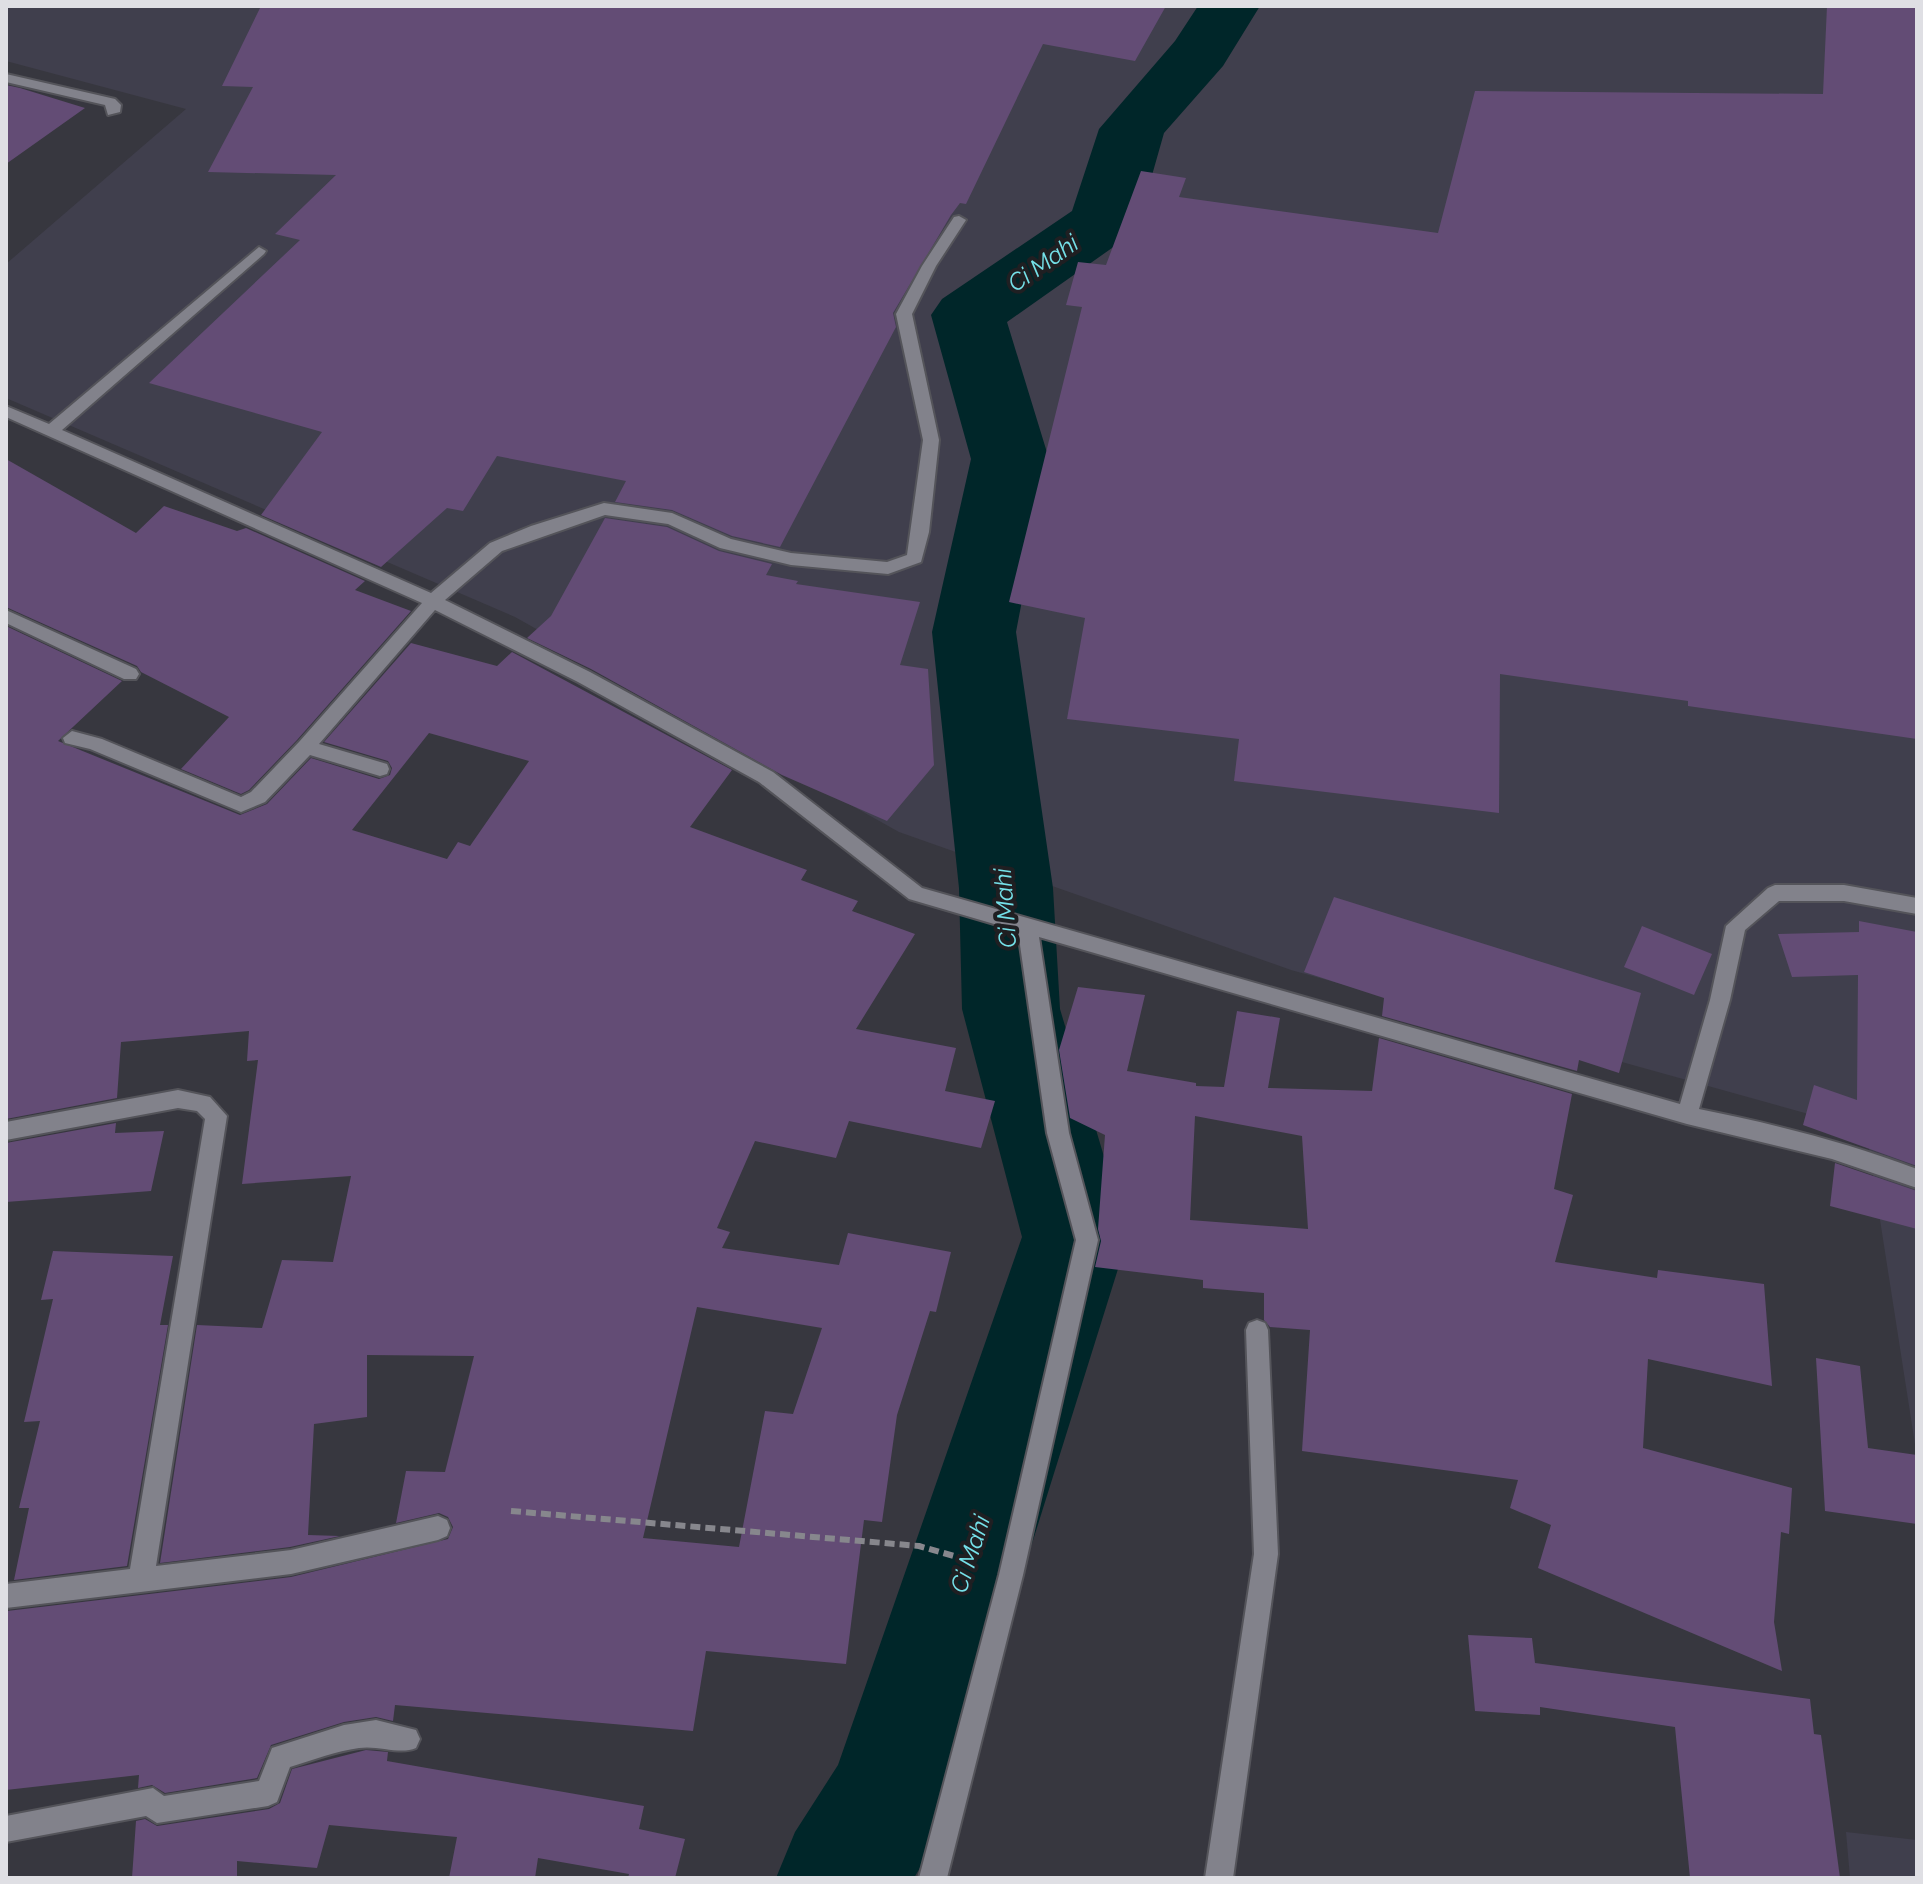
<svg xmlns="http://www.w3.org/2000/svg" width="1923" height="1884" font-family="Raleway,sans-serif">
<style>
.built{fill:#403f4d}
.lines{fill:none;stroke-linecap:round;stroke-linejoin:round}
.river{fill:#002629;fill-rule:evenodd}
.building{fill:#634c75;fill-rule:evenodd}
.minor-casing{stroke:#54545a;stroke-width:4}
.path{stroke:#87878d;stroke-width:6;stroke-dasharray:10 5;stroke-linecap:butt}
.minor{fill:#82828b;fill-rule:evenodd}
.labels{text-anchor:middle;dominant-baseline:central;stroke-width:8;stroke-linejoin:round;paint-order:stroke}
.water-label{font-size:24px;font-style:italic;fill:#75e1e9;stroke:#1f1f22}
</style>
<rect width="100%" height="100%" fill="#37373f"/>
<!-- built -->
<path class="built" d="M 6,6 L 1917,6 L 1917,1457 L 1866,1130 L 1291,970 L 899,832 L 515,617 L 6,398 L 6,264 L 186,109 L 6,61 Z
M 1846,1832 L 1917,1840 L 1917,1878 L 1850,1878 Z"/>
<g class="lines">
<!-- river -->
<path class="river" d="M 1198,6 L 1260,6 L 1223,66 L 1164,133 L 1139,221 L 1129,236 L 1007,322 L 1049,459 L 1016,632 L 1053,888 L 1060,1009 L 1128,1237 L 952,1799 L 934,1844 L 914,1878 L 776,1878 L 795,1832 L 838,1765 L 1022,1237 L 962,1009 L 959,888 L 932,632 L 971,459 L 931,315 L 942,299 L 1072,211 L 1099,129 L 1175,41 Z"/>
</g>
<!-- building -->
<path class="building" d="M 261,6 L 1166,6 L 1135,61 L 1043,44 L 966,204 L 960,203 L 951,215 L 893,313 L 896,327 L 780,547 L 732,536 L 672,510 L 615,502 L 626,481 L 497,456 L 463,511 L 447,508 L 381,567 L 261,515 L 322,432 L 149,383 L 300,240 L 275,234 L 336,175 L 208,172 L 253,87 L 222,86 Z
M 1827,6 L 1917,6 L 1917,739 L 1688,706 L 1688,701 L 1500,674 L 1499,813 L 1234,781 L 1239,739 L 1067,719 L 1085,618 L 1009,602 L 1082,307 L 1066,305 L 1078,262 L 1106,265 L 1141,171 L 1186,178 L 1179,197 L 1438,233 L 1475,91 L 1823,94 Z
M 6,85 L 20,88 L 85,108 L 6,164 Z
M 6,459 L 136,533 L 164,506 L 237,531 L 246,528 L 365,581 L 355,590 L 411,611 L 297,740 L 249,790 L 241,794 L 181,769 L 229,717 L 141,672 L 137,666 L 6,607 Z
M 605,518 L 667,527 L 719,551 L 772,564 L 766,575 L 798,581 L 796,584 L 920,602 L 900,665 L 928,669 L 934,765 L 887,821 L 782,775 L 591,669 L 527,638 L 551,616 Z
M 6,626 L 122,681 L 58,741 L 240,815 L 267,804 L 311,758 L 379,779 L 390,775 L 392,768 L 388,761 L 324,742 L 411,643 L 497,666 L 512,652 L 732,770 L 690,827 L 807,870 L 801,880 L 858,901 L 852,911 L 915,934 L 856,1029 L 956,1048 L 945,1091 L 995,1101 L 981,1148 L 849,1121 L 836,1158 L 755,1141 L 717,1228 L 730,1232 L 722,1248 L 839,1265 L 848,1233 L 951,1252 L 936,1312 L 930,1311 L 897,1415 L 882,1522 L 864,1520 L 846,1664 L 706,1651 L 693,1731 L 395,1705 L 393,1721 L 376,1717 L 344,1722 L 271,1745 L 257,1778 L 165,1793 L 152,1785 L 138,1788 L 139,1775 L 6,1790 L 7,1611 L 291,1577 L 448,1539 L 453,1527 L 448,1517 L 439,1513 L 396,1523 L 406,1471 L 445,1472 L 474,1356 L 367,1355 L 367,1417 L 314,1424 L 308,1535 L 340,1536 L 290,1547 L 160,1563 L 197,1325 L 262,1328 L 282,1260 L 333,1262 L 351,1176 L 242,1184 L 258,1060 L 247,1061 L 249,1031 L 121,1042 L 117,1098 L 6,1119 ZM 429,733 L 529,761 L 470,846 L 458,842 L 447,859 L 352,830 ZM 697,1307 L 822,1328 L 793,1414 L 765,1411 L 739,1547 L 643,1538 Z
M 1334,897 L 1641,993 L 1619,1073 L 1579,1060 L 1577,1071 L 1382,1016 L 1384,998 L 1304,972 Z
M 1859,921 L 1917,932 L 1917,1166 L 1803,1125 L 1814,1085 L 1857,1100 L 1858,975 L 1792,977 L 1778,934 L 1859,932 Z
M 1642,926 L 1712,954 L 1694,995 L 1624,967 Z
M 1078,987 L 1145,995 L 1127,1071 L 1196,1083 L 1196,1086 L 1224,1087 L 1237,1011 L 1280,1018 L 1268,1088 L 1372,1091 L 1379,1038 L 1572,1094 L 1554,1189 L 1573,1195 L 1555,1262 L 1657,1278 L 1658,1270 L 1764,1284 L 1772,1386 L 1648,1359 L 1643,1448 L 1792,1488 L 1789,1534 L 1781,1532 L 1774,1622 L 1782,1671 L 1538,1568 L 1551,1525 L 1510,1508 L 1518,1480 L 1302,1451 L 1310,1330 L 1270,1327 L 1264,1320 L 1264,1293 L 1203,1288 L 1203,1280 L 1095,1267 L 1101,1241 L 1098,1229 L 1105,1135 L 1070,1118 L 1059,1050 ZM 1195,1116 L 1302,1136 L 1308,1229 L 1190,1220 Z
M 116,1123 L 115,1133 L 164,1131 L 151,1191 L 6,1202 L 6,1143 Z
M 1835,1163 L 1917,1191 L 1917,1229 L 1830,1206 Z
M 53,1251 L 173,1256 L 160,1325 L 168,1325 L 127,1566 L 14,1580 L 29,1508 L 19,1508 L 40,1421 L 24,1422 L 53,1299 L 41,1300 Z
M 1816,1358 L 1860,1366 L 1868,1448 L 1917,1455 L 1917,1524 L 1825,1511 Z
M 1468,1635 L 1532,1638 L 1535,1663 L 1810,1699 L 1814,1734 L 1821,1735 L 1840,1878 L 1690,1878 L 1675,1727 L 1540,1707 L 1540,1715 L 1475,1711 Z
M 366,1750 L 388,1752 L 387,1761 L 644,1806 L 639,1829 L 685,1839 L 675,1878 L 628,1878 L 629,1874 L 538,1858 L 535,1878 L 449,1878 L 457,1837 L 329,1825 L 317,1868 L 237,1861 L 237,1878 L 132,1878 L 136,1821 L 145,1819 L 157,1826 L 269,1809 L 280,1803 L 292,1769 Z"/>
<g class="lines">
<defs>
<path id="minor" d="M 6,74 L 115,99 L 121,105 L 120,112 L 108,115 L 105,105 L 6,82 Z
M 959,216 L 966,220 L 936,266 L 912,314 L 939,440 L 929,532 L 921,562 L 888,574 L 791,565 L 720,548 L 668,524 L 605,515 L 502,551 L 445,600 L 590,672 L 773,772 L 922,888 L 1680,1104 L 1710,1000 L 1726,926 L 1768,888 L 1775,885 L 1844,885 L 1917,898 L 1917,914 L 1844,901 L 1779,901 L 1745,930 L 1730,1000 L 1699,1109 C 1774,1124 1846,1142 1917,1169 L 1917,1188 L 1832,1159 L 1687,1124 L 1039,937 L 1069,1133 L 1098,1240 L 1023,1575 L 947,1878 L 919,1878 L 999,1575 L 1076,1240 L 1047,1133 L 1018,931 L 909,899 L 759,782 L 578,682 L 435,610 L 319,744 L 387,764 L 389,769 L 387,774 L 380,776 L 310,755 L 265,802 L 241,812 L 90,749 L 65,743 L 63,738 L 72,731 L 102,739 L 241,797 L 251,792 L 299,742 L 422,603 L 6,417 L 6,406 L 49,424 L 259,247 L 266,251 L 264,254 L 62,430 L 431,593 L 490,543 L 531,526 L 604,503 L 672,513 L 731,539 L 791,553 L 887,562 L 907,555 L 923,440 L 896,314 L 922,266 L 954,217 Z
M 6,610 L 136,669 L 139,674 L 136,679 L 124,679 L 6,623 Z
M 178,1090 L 210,1097 L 227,1116 L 156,1566 L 291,1550 L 438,1516 L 447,1520 L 450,1528 L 447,1536 L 438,1540 L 291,1574 L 6,1608 L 6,1584 L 130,1569 L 205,1119 L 197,1111 L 178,1108 L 6,1140 L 6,1122 Z
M 1257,1320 L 1265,1323 L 1268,1330 L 1278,1554 L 1233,1878 L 1205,1878 L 1254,1554 L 1246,1330 L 1249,1323 Z
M 376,1720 L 416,1730 L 420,1739 L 416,1748 C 400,1755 378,1745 359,1748 C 336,1751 313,1760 290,1767 L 277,1802 L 268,1806 L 157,1823 L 146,1816 L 6,1842 L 6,1816 L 153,1788 L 164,1796 L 259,1781 L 272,1748 L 344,1725 Z"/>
</defs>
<!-- minor casing -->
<use href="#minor" class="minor-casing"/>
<!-- path -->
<path class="path" d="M 511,1511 L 919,1546 L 975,1562"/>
<!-- minor -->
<use href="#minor" class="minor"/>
</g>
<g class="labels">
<!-- water labels -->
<g class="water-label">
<text transform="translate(1043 263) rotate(-35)">Ci Mahi</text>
<text transform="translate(1005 908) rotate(-94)">Ci Mahi</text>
<text transform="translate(970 1554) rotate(-72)">Ci Mahi</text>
</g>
</g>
<!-- border -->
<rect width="1923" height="1884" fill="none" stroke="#dfdfe4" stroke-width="16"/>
</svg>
